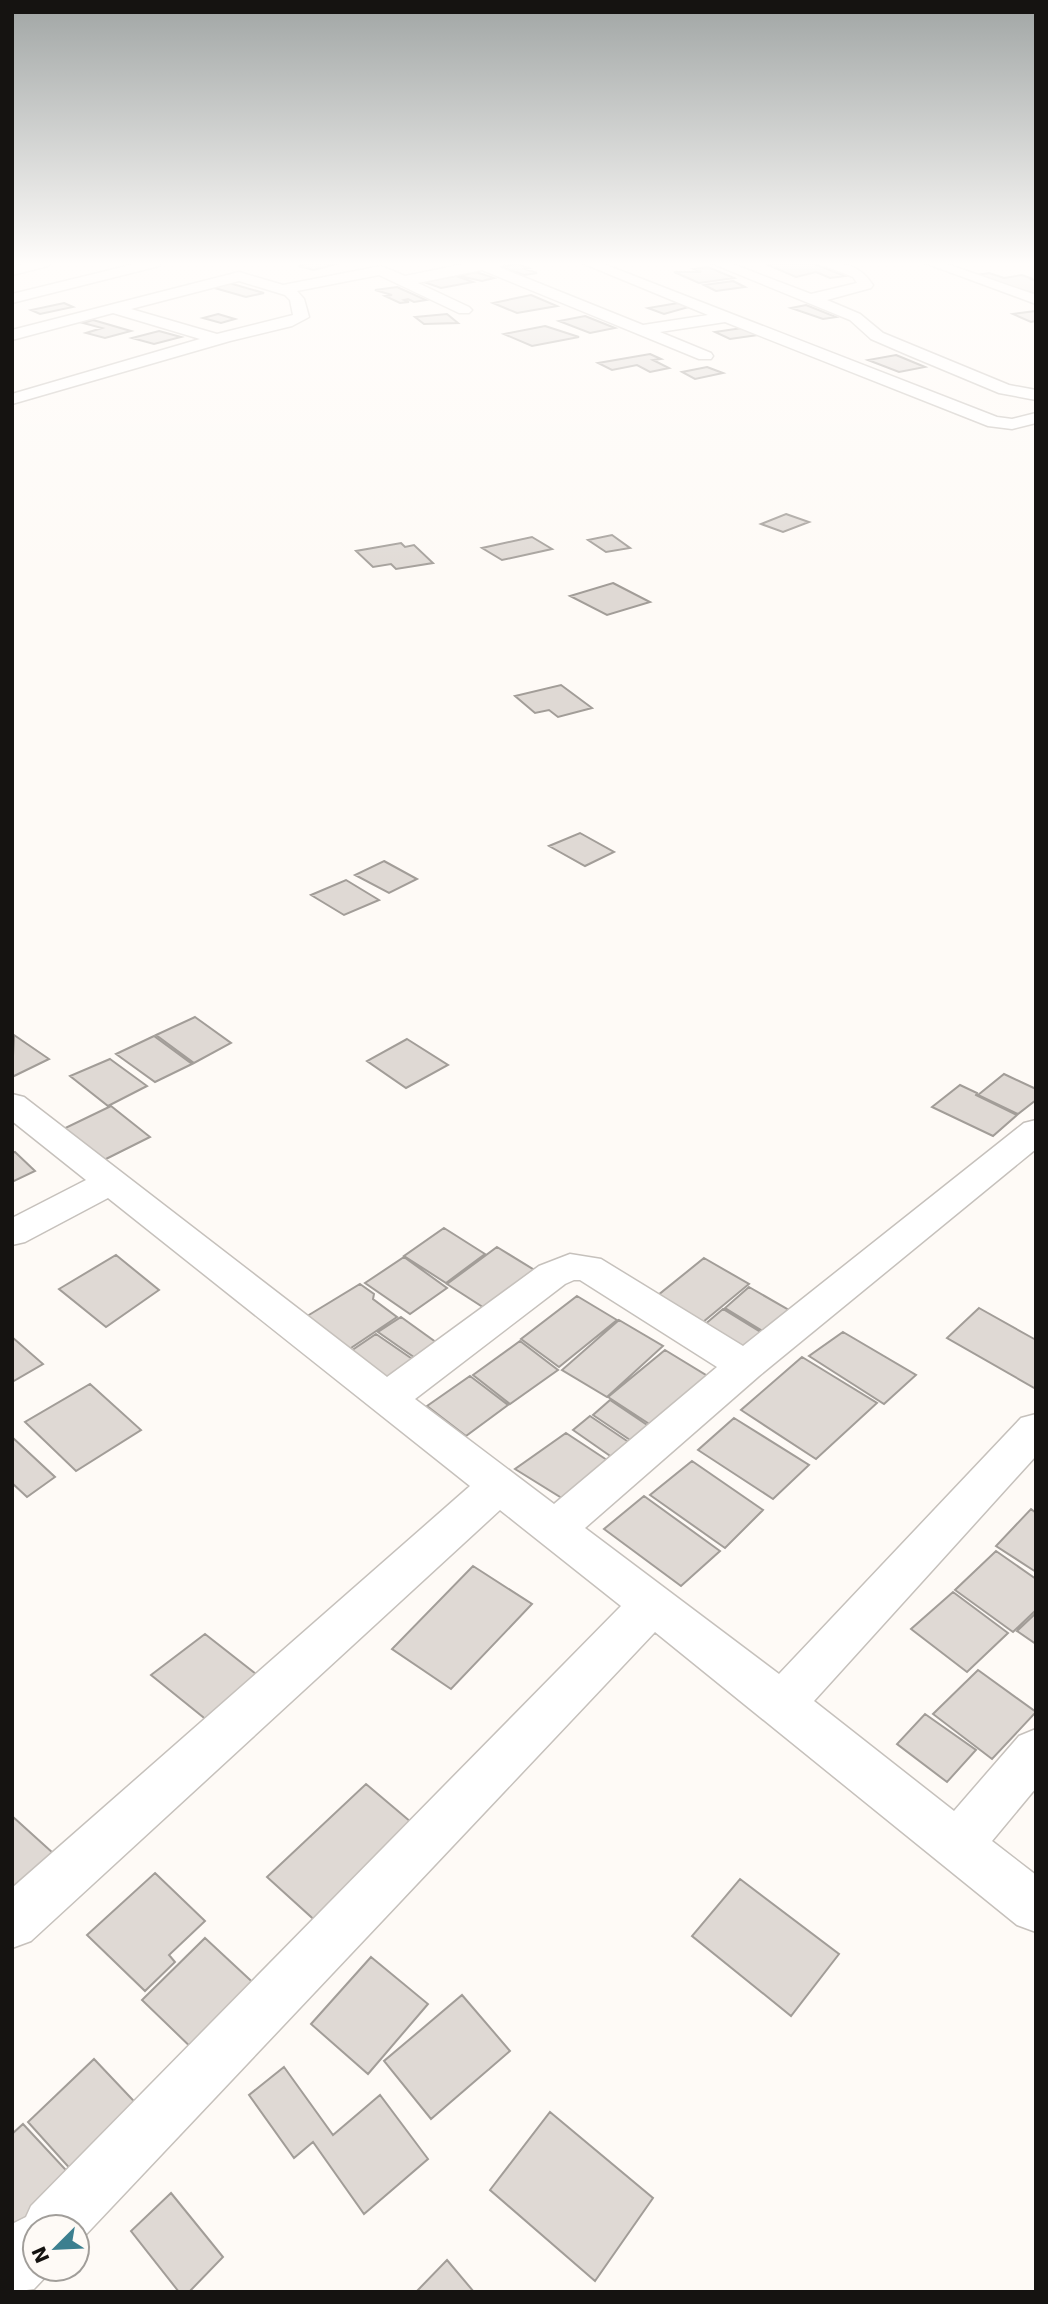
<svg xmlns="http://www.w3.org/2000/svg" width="1048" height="2304" font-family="'DejaVu Sans',sans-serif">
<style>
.building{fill:#dfd9d4;stroke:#a29d98;stroke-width:2}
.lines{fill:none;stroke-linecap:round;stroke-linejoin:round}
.minor-casing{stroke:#c6c1bc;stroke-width:3}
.minor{fill:#fff;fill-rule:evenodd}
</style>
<rect width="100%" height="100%" fill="#fefaf6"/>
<!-- building -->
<path class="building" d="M 310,263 L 340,263 L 314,270 L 298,266 Z
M 812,263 L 845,276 L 830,278 L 816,272 L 796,277 L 766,264 Z
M 517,264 L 529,268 L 525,269 L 537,273 L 524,275 L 501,267 Z
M 708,267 L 734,278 L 699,283 L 674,272 L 701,272 L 694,269 Z
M 476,272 L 494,278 L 482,281 L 459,276 Z
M 989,273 L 1004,278 L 1022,275 L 1033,279 L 1030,279 L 1036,281 L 1036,294 L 970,276 Z
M 456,276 L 473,282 L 441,288 L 424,282 Z
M 733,281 L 745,287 L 716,291 L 704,285 Z
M 229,283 L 264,293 L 246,297 L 211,287 Z
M 397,287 L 426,300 L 414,302 L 408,299 L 404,300 L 409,302 L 400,303 L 385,296 L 392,295 L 375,290 Z
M 531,295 L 557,306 L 517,313 L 493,303 Z
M 64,303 L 73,307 L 40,314 L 31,310 Z
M 678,303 L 689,307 L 664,314 L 648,308 Z
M 806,305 L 836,317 L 823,319 L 791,308 Z
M 1036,311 L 1036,321 L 1031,322 L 1013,314 Z
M 218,314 L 235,319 L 221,323 L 203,318 Z
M 447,314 L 458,323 L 424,324 L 415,317 Z
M 585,316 L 615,328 L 590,333 L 559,321 Z
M 93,320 L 131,331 L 105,338 L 86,333 L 102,328 L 83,323 Z
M 545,326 L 579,337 L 532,346 L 504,334 Z
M 742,328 L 758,335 L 730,339 L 715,332 Z
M 159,331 L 181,337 L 154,344 L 132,338 Z
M 650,354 L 661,359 L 653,360 L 669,368 L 650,372 L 637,365 L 612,370 L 598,363 Z
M 896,355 L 925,367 L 899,372 L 868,360 Z
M 707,367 L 723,373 L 695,379 L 682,372 Z
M 786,514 L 809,522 L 783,532 L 761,524 Z
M 612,535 L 630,548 L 606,552 L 588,540 Z
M 532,537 L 552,549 L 502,560 L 482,548 Z
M 401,543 L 405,547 L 414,545 L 433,563 L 396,569 L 391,564 L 373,567 L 356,551 Z
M 613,583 L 650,602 L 607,615 L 570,596 Z
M 561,685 L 592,708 L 558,717 L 549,710 L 535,713 L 515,696 Z
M 580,833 L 614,852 L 585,866 L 549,846 Z
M 384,861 L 417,879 L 389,893 L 355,875 Z
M 346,880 L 379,900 L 344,915 L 311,895 Z
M 195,1017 L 231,1043 L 194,1063 L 156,1035 Z
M 14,1035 L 49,1059 L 12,1077 Z
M 154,1036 L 192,1064 L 155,1082 L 116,1054 Z
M 407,1039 L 448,1065 L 406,1088 L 367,1061 Z
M 110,1059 L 147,1086 L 108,1106 L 70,1076 Z
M 1004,1074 L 1036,1089 L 1036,1100 L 1018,1114 L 978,1095 Z
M 960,1085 L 977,1093 L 976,1095 L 1017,1115 L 993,1136 L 932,1107 Z
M 111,1106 L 150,1137 L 94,1165 L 57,1132 Z
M 15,1152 L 35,1171 L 12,1182 L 12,1153 Z
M 444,1228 L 485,1254 L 446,1283 L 404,1256 Z
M 497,1247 L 541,1274 L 489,1311 L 447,1284 Z
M 116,1255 L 159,1290 L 106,1327 L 59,1289 Z
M 404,1257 L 447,1288 L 410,1314 L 365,1283 Z
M 704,1258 L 749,1284 L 697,1327 L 652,1300 Z
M 360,1284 L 374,1294 L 373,1299 L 397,1317 L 342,1354 L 299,1321 Z
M 749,1287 L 794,1313 L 769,1335 L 725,1308 Z
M 577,1296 L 617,1320 L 559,1367 L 521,1339 Z
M 979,1308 L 1036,1340 L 1036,1389 L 947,1338 Z
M 723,1309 L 767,1336 L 741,1358 L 697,1331 Z
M 401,1317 L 444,1348 L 421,1362 L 378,1332 Z
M 619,1320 L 663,1346 L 607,1397 L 562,1370 Z
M 843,1332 L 916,1375 L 884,1404 L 809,1356 Z
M 376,1334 L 418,1363 L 386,1382 L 345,1355 Z
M 12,1337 L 43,1364 L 12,1382 Z
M 520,1341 L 558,1370 L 510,1404 L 473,1375 Z
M 665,1350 L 714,1380 L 657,1429 L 608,1397 Z
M 802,1357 L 877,1403 L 816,1459 L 741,1410 Z
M 470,1376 L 508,1405 L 466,1436 L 427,1406 Z
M 90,1384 L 141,1430 L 76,1471 L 25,1422 Z
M 610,1400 L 656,1431 L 639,1446 L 593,1415 Z
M 590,1416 L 633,1445 L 616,1460 L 573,1430 Z
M 734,1418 L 809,1465 L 773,1499 L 698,1450 Z
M 566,1433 L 613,1464 L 565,1500 L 515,1469 Z
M 12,1437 L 55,1477 L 27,1497 L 12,1483 Z
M 692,1461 L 763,1510 L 725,1548 L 650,1495 Z
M 644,1496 L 720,1551 L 681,1586 L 604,1529 Z
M 1031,1509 L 1036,1513 L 1036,1572 L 996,1546 Z
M 996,1551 L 1036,1579 L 1036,1610 L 1013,1632 L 955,1590 Z
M 473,1566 L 532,1604 L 451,1689 L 392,1649 Z
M 953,1592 L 1008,1633 L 967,1672 L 911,1629 Z
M 1036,1613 L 1036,1644 L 1017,1631 Z
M 205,1634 L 270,1685 L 219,1730 L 151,1675 Z
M 978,1670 L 1036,1712 L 992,1759 L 933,1714 Z
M 925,1714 L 976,1750 L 947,1782 L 897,1744 Z
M 366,1784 L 418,1828 L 320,1925 L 267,1877 Z
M 12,1816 L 64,1863 L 12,1910 Z
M 155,1873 L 205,1921 L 169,1955 L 175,1962 L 145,1991 L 87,1935 Z
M 740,1879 L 839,1954 L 791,2016 L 692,1936 Z
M 205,1938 L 262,1991 L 200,2056 L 142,2000 Z
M 371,1957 L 428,2004 L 368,2074 L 311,2024 Z
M 462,1995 L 510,2051 L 431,2119 L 384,2061 Z
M 94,2059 L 148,2116 L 83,2183 L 28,2122 Z
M 284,2067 L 333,2135 L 380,2095 L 428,2159 L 364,2214 L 313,2142 L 294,2158 L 249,2095 Z
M 550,2112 L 653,2198 L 595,2281 L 490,2190 Z
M 23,2124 L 77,2182 L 12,2248 L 12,2134 Z
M 171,2193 L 223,2257 L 189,2292 L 179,2292 L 131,2231 Z
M 447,2260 L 474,2292 L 416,2292 Z"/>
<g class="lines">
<defs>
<path id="minor" d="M 28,263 L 50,263 L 48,266 L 12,275 L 12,267 Z
M 139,263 L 161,263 L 159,266 L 12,303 L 12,294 Z
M 469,263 L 506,263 L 499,267 L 643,325 L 708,315 L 582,263 L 601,263 L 997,417 L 1012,419 L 1036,413 L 1036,423 L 1012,429 L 988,426 L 725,322 L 660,332 L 711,353 L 713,356 L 711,359 L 699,359 L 482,270 L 418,283 L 469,307 L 472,310 L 469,313 L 459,313 L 379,275 L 297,291 L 304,299 L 309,317 L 292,326 L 230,341 L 12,404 L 12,394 L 200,339 L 113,313 L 12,340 L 12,330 L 239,272 L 283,285 L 381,266 L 405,276 ZM 239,281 L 285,295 L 290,300 L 293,315 L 217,334 L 131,309 Z
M 711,263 L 730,263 L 811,294 L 857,283 L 853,277 L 825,266 L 823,263 C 847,263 859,265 873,285 L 871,288 L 827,300 L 860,314 L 883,333 L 1009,385 L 1036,390 L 1036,400 L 999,393 L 908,355 L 871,339 L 850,320 Z
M 925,263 L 944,263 L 1036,295 L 1036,304 Z
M 12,1094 L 24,1097 L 387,1377 L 539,1266 L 570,1254 L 601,1259 L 743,1346 L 1024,1123 L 1036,1120 L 1036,1149 L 759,1376 L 585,1528 L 779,1674 L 1021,1418 L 1036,1414 L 1036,1456 L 814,1701 L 954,1811 L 1019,1736 L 1036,1729 L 1036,1788 L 992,1841 L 1036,1875 L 1036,1932 L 1017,1925 L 655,1632 L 77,2244 L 77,2227 L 35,2227 L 35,2269 L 53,2269 L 34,2289 L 12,2292 L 12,2224 L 26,2217 L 31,2206 L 621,1606 L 500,1510 L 31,1941 L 12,1948 L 12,1888 L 470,1486 L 108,1198 L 25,1242 L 12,1245 L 12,1218 L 86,1180 L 12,1121 ZM 574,1280 L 580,1280 L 717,1367 L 554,1504 L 415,1399 L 565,1284 Z"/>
</defs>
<!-- minor casing -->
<use href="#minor" class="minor-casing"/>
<!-- minor -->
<use href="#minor" class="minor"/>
</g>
<!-- sky -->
<linearGradient id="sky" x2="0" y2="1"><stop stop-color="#a0a5a4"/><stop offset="0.45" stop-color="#fffdfb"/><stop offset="1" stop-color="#fffdfb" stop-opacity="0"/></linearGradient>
<rect width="1048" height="585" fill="url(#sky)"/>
<!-- border -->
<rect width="1048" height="2304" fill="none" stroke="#151311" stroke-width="28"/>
<!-- north arrow -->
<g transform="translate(56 2248) rotate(246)"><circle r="33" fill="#fefaf6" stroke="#a19e9a" stroke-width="2"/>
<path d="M0-5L12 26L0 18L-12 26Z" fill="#3c7f8f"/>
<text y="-10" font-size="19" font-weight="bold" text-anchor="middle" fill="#151311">N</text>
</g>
</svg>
